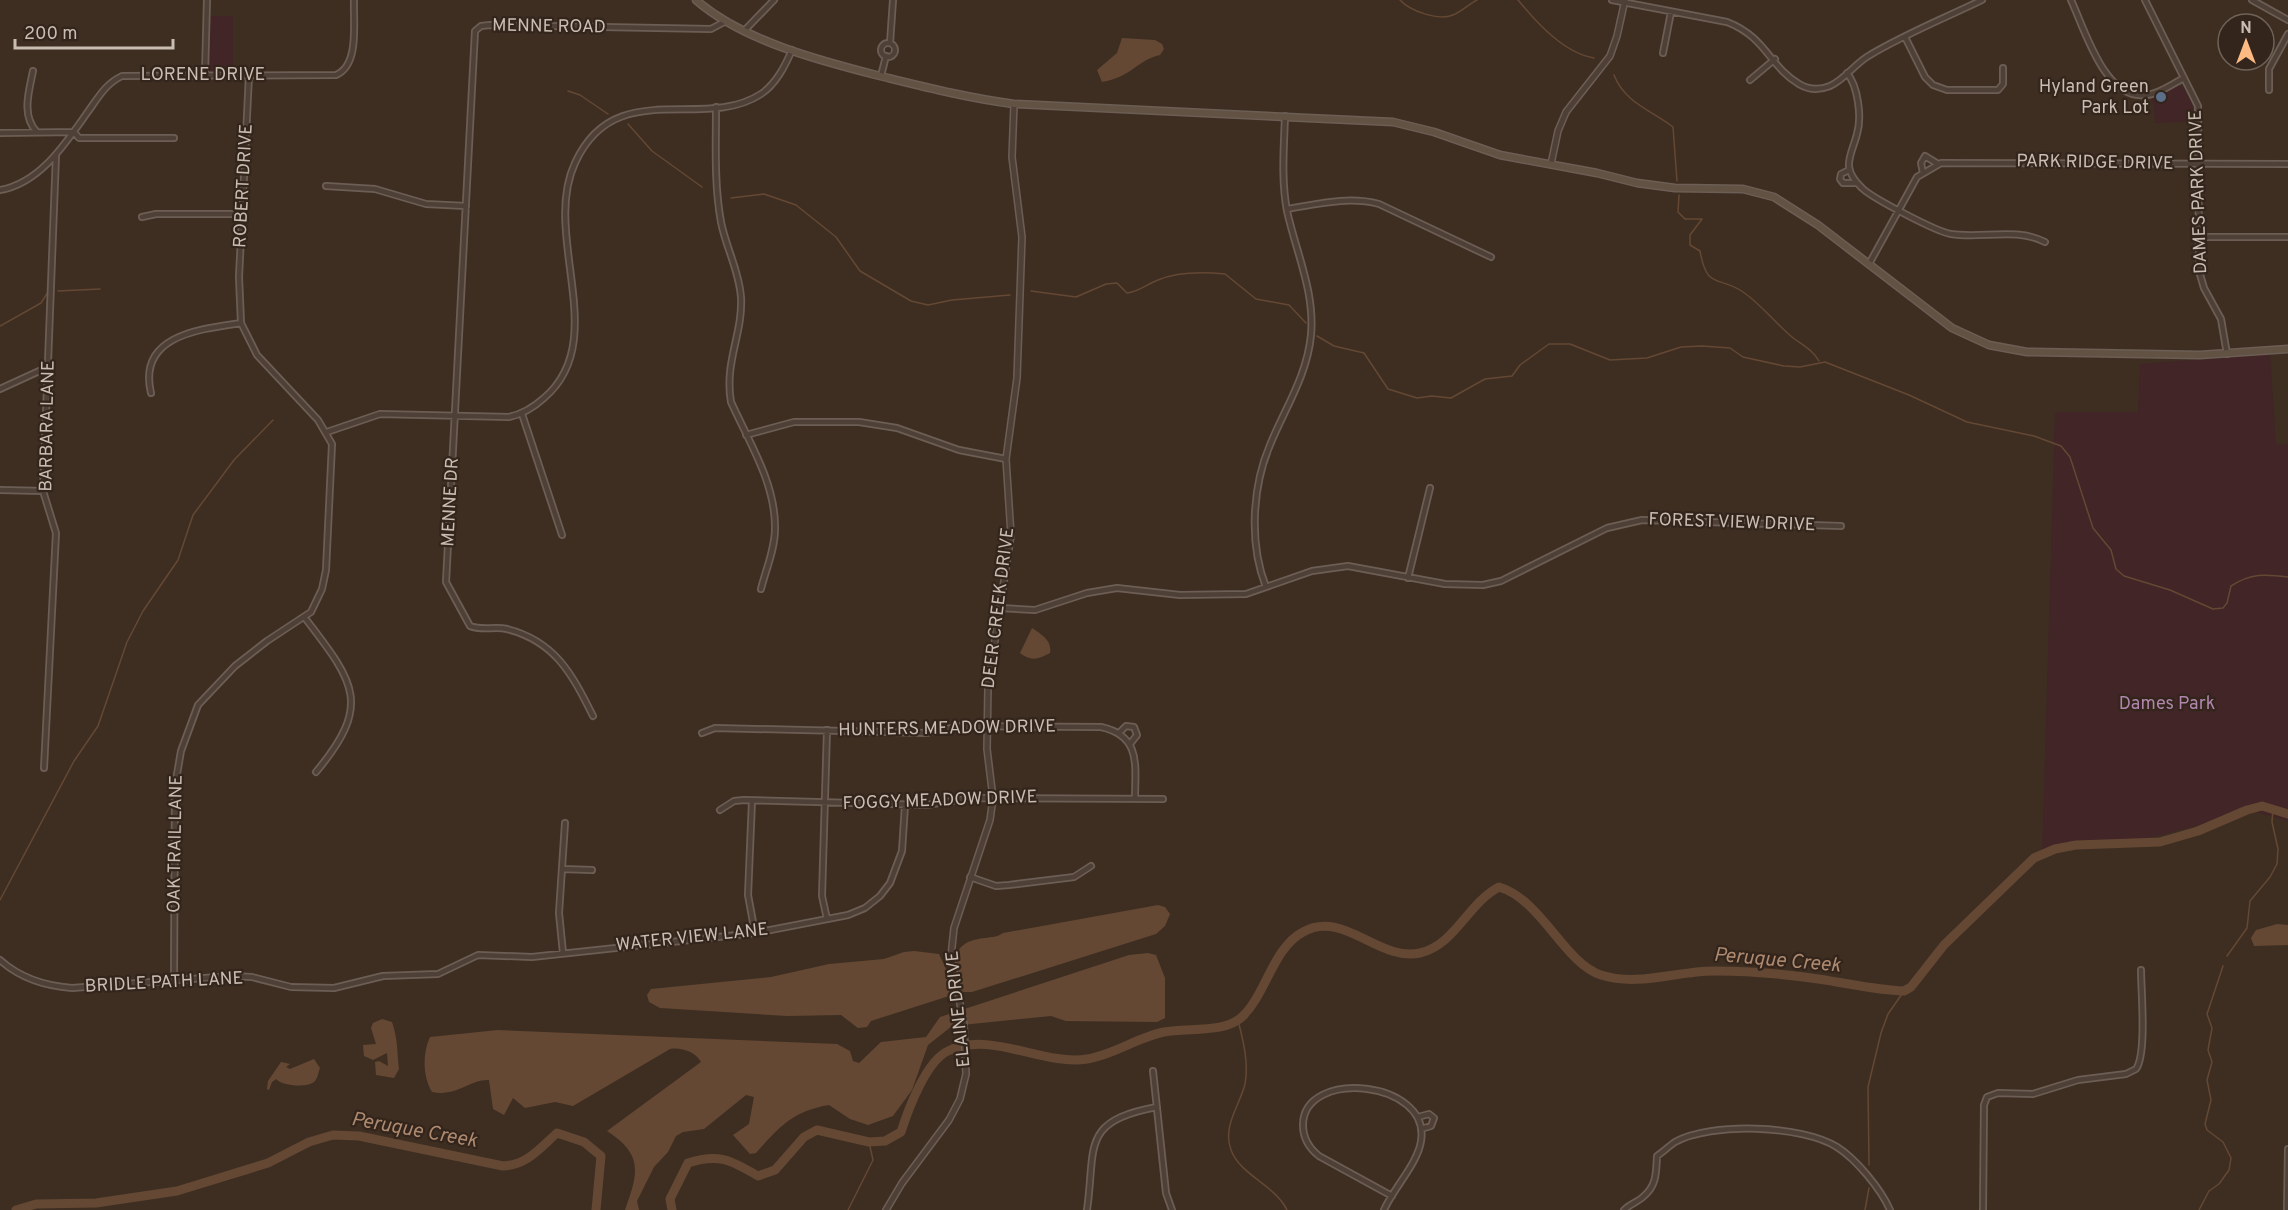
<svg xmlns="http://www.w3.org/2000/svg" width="2288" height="1210" font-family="Overpass,sans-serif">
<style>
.green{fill:#412527}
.water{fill:#644833}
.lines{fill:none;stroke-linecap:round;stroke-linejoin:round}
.stream{stroke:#644833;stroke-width:1.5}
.river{stroke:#644833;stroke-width:9}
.minor-casing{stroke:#6c5e54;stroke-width:8}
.tertiary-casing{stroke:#6c5e54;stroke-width:8}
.secondary-casing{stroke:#6c5e54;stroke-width:9}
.minor{stroke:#4e4036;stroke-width:4.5}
.tertiary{stroke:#4e4036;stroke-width:5}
.secondary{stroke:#615244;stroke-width:6}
.service-dot{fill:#5c6f8a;stroke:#33251b;stroke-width:2}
.labels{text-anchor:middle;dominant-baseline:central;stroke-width:4.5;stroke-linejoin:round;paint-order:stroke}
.street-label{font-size:18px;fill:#c9bdb2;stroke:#33251b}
.poi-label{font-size:18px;fill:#c9bdb2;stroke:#33251b;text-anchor:end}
.park-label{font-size:18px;fill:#af86ac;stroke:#33251b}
.water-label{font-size:20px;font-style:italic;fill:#ae8a70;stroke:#33251b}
</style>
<rect width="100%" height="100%" fill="#3e2e22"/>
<!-- green -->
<path class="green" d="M 209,16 L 233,16 L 233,73 L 207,72 Z
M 2177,85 L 2183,87 L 2191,101 L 2196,121 L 2155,123 L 2154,107 L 2150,97 Z
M 2270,354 L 2276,445 L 2288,444 L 2288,821 L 2251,811 L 2147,839 L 2071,843 L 2042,855 L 2055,412 L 2138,412 L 2140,364 Z"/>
<!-- water -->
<path class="water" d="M 1122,38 L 1155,40 L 1162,44 L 1164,49 L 1160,55 C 1139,59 1130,78 1102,82 L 1097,70 L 1117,53 Z
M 1032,628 C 1042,635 1052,640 1050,653 C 1039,659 1031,662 1020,653 Z
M 1158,905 L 1165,907 L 1170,914 L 1165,926 L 1156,934 L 972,992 L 963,992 L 960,989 C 954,960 950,942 985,938 C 992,937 998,937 1003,933 Z
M 2277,924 L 2288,925 L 2288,945 L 2254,946 L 2251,938 L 2256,930 Z
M 914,951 L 939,954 L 952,982 L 949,996 L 871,1021 L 867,1027 L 858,1028 L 841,1015 L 787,1016 L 660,1008 L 649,1002 L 647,995 L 651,989 L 771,977 L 829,964 L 884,959 L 904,952 Z
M 1148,953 L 1156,955 L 1165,978 L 1165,1018 L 1157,1022 L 1066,1021 L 1051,1016 L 952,1026 L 928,1045 L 912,1090 L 893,1116 L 868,1125 L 850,1119 L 829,1105 C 793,1111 780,1126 756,1153 L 750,1154 L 733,1135 L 749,1124 L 754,1097 L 746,1095 L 704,1129 L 683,1132 L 676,1136 L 668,1152 L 654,1167 L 637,1201 L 639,1210 L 625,1210 C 638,1173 644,1155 607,1131 L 701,1062 C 696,1052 681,1047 670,1049 L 573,1106 L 555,1102 L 525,1108 L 513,1098 L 504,1115 L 493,1109 L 489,1080 C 470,1079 457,1097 432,1092 C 423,1077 422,1054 430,1037 L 498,1030 L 837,1044 L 850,1051 L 853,1061 L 859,1063 L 881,1042 L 926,1037 L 940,1017 L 1129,955 Z
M 382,1019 L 392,1022 C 398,1039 397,1052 399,1069 L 394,1078 L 376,1075 L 375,1062 L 379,1061 L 388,1066 L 387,1053 L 373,1060 L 364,1056 L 363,1045 L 376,1044 L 371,1028 L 373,1023 Z
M 314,1059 L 320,1068 C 318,1073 318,1078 314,1082 C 306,1088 282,1086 276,1079 L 272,1082 L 269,1090 L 267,1089 L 268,1081 L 281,1062 L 290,1064 L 286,1067 L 290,1069 Z"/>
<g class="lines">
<!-- stream -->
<path class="stream" d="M 1400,0 C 1410,11 1438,21 1453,15 C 1461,12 1469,4 1477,0
M 1518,0 C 1537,23 1564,53 1594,58
M 1614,75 C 1625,103 1651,110 1673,127 L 1677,181
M 568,91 L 580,95 L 608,114
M 628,124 L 652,151 L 702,187
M 1679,195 L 1678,212 L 1685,219 L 1702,219 L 1690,235 L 1690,245 L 1700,251 C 1707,291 1719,275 1743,292 C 1761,304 1775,323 1792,337 C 1802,345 1813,350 1819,361
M 731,198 L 764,194 L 796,205 L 836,237 L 860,271 L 911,301 L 928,305 L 952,300 L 1010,295
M 58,291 L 100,289
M 1031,291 L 1076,297 L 1106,284 L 1117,283 L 1127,293 C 1139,292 1147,284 1158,280 C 1177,272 1205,272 1225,274 L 1256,299 L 1289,305 L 1306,323
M 0,326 L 41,303 L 48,292
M 1317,336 L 1334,346 L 1364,353 L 1388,389 L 1417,398 L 1432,396 L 1451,398 L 1485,379 L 1512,376 L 1520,365 L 1549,344 L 1570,344 L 1610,360 L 1647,358 L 1681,347 L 1702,346 L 1730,348 L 1743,357 L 1784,366 L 1800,367 L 1825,362 L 1909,395 L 1967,422 L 2034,436 L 2061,446 L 2070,457 L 2093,528 L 2111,550 L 2116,569 L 2124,576 L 2170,590 L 2213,609 L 2223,608 L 2227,603 L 2231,586 C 2251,573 2265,574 2288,577
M 0,900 L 74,761 L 98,726 L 127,642 L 143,611 L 178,560 L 193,515 L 234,460 L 273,420
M 2227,956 L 2247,928 L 2250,901 L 2270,877 L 2277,864 L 2278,849 L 2272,822 L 2273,808
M 1238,1020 C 1243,1040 1249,1063 1245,1084 C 1240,1105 1222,1126 1231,1150 C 1240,1175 1275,1185 1287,1210
M 1869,1165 L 1868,1087 L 1881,1033 L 1888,1014 L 1904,991
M 848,1210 L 873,1160 L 869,1142
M 1865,1210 L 1869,1188
M 2199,1210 L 2209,1191 L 2219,1184 L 2229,1170 L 2231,1158 L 2223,1142 L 2207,1130 L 2205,1124 L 2211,1100 L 2207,1080 L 2212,1062 L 2208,1050 L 2212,1028 L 2207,1014 L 2223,966"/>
<!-- river -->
<path class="river" d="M 16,1210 L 36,1204 L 96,1203 L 177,1191 L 268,1163 L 309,1142 L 333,1135 L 359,1136 L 503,1166 C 527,1165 540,1148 557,1133 L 584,1142 L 601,1156 L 596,1210
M 672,1210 L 670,1199 L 688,1163 C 718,1153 731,1160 758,1176 L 775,1170 L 804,1137 L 817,1130 L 869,1142 L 885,1141 L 901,1132 C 908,1110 926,1061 948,1051 C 991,1030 1042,1066 1087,1059 C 1113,1055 1138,1037 1164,1032 C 1187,1027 1225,1034 1243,1016 C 1267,992 1273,948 1303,932 C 1343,909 1379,962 1420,953 C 1455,945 1468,903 1499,887 C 1541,899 1565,964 1601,975 C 1638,987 1676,971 1714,971 C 1748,971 1784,974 1818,979 C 1847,983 1875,990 1904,991 L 1911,987 L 1944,945 L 2034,858 L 2055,849 L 2076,845 L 2160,842 L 2198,831 L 2247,810 L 2262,806 L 2288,814"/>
<defs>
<path id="minor" d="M 1612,0 L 1727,22 C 1766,37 1769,66 1799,84 C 1809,90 1820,90 1830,86 C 1846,79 1855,63 1870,55 C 1905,34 1945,18 1982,0
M 2071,0 C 2085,30 2105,101 2146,95 C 2159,94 2172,84 2184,78
M 2145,0 L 2198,106 L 2199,271 L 2204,288 L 2221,319 L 2227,354
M 2252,0 L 2288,20
M 745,30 L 774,0
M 1905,37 L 1925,77 L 1933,85 L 1947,90 L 1998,90 L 2003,84 L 2003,68
M 890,43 L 893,0
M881 50a7 7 0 1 1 14 0a7 7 0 1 1-14 0Z
M 1663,53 L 1671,12
M 33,71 C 29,91 21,116 37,132
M 1847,73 C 1858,86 1862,117 1857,134 C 1851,157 1840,167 1862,188 C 1872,198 1937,232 1951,234 C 1982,239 2016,227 2045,242
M 205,74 L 207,0
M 881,76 L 886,56
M 1750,80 L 1775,59
M 2269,90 L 2269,69 L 2288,34
M 716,107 C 716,145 714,184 721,222 C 726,248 739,270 741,297 C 743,334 724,362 731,402 C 749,442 776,484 775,529 C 775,549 766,569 761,589
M 0,133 L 74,132 L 79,138 L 174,138
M 1849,170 L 1841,174 L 1840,179 L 1843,183 L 1857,183
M 1923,173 L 1921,163 L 1925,156 L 1938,164
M 326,186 L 375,189 L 426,204 L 466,206
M 0,190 C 40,183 65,144 87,113 C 98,98 105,84 122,76 L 336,75 C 360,65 353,22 354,0
M 1287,209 C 1318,204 1348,196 1379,204 L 1491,257
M 142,217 L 156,214 L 243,214
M 2199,237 L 2288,237
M 1869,264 L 1917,177 L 1941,163 L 2288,164
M 0,389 L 48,367
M 151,393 C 137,335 201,329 241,323
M 522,414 L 562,535
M 327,432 L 380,414 L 509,417 C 523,414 533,408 544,398 C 612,340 541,236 575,163 C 615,75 703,132 761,94 C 776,84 785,66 792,50
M 746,435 L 794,422 L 859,422 L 897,428 L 959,450 L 1006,459
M 0,490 L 43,491
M 1408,578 L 1430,488
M 1266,587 C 1249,544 1252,487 1270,445 C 1285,408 1307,376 1311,335 C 1315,292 1296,252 1287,211 C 1281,179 1284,147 1285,116
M 1000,608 L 1035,610 L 1087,593 L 1117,588 L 1180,595 L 1246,594 L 1312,571 L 1348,566 L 1445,584 L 1483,585 L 1501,581 L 1607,528 L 1642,520 L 1841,526
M 305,618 C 354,682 373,704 316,772
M 593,716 C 572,674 555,641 507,629 C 495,626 482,631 470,626 L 446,582 L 475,31 L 481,26 L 490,25 L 711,29 L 726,21
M 702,733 L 715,728 L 926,733 L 962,726 L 1101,727 C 1142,736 1135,766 1135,799
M 1119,733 L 1126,726 L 1134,727 L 1137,735 L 1130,744
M 44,768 L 56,533 L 43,491 L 56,155
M 752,801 L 748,895 L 755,933
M 720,810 L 734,801 L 744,800 L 926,805 L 972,798 L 1163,799
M 562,869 L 592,870
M 970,877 L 996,886 L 1009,885 L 1074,877 L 1091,866
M 827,919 L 822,896 L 827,730
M 563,953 L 559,913 L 565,823
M 0,960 C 21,979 45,986 72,988 L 231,976 L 252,977 L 291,987 L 334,988 L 383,976 L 438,974 L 478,955 L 532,957 L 755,933 L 848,915 L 865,908 L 880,896 L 890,883 L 902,851 L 905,805
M 174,980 L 175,786 L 181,751 L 198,705 L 235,666 L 267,641 L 311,612 L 322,589 L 326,570 L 332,444 L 318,420 L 257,355 L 241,323 L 239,277 L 249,75
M 1153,1071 L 1166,1193 L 1172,1210
M 1418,1117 L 1429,1114 L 1434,1118 L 1431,1126 L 1421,1129
M 1087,1210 C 1096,1147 1080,1121 1157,1107
M 1384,1210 C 1393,1189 1418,1163 1421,1141 C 1431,1080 1303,1068 1303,1125 C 1303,1139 1309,1148 1319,1156 L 1392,1196
M 1624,1210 C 1630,1204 1638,1202 1644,1196 C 1657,1185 1656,1172 1657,1156 C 1663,1152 1669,1146 1675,1142 C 1711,1122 1802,1125 1837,1147 C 1856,1159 1881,1189 1890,1210
M 1983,1210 L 1984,1105 L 1987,1097 L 1998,1093 L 2033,1094 L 2078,1080 L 2126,1074 L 2136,1069 C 2147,1054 2141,990 2141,970
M 2287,1210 L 2288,1149"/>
<path id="tertiary" d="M 1551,164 L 1558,131 L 1566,112 L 1610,56 L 1617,36 L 1625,0
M 886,1210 L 902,1183 L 949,1120 L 960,1099 L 966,1074 L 964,1025 L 951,956 L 954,928 L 990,820 L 993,798 L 987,749 L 988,686 L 1011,535 L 1006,459 L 1017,378 L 1022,237 L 1012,157 L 1014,104"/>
<path id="secondary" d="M 696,0 C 743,41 821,61 880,76 C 925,87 968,98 1014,104 L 1393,122 L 1434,132 L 1500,155 L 1597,173 L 1637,183 L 1675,188 L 1743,189 L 1774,197 L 1818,225 L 1952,328 L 1989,345 L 2027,352 L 2200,355 L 2288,349"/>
</defs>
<!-- minor casing -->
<use href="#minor" class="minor-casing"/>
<!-- tertiary casing -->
<use href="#tertiary" class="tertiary-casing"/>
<!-- secondary casing -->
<use href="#secondary" class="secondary-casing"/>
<!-- minor -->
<use href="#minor" class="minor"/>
<!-- tertiary -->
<use href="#tertiary" class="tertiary"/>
<!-- secondary -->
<use href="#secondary" class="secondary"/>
</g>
<!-- markers -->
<circle class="service-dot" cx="2161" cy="97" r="6"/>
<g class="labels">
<!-- street labels -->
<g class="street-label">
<text transform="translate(549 27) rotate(1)">MENNE ROAD</text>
<text x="203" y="75">LORENE DRIVE</text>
<text transform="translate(2095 163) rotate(1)">PARK RIDGE DRIVE</text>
<text transform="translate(244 186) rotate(-87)">ROBERT DRIVE</text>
<text transform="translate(2199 192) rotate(-92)">DAMES PARK DRIVE</text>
<text transform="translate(48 426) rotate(-89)">BARBARA LANE</text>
<text transform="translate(451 502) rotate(-87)">MENNE DR</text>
<text transform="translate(1732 523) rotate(2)">FOREST VIEW DRIVE</text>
<text transform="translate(999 608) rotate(-83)">DEER CREEK DRIVE</text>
<text transform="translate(947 729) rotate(-1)">HUNTERS MEADOW DRIVE</text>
<text transform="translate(940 801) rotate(-2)">FOGGY MEADOW DRIVE</text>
<text transform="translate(176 844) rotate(-89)">OAK TRAIL LANE</text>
<text transform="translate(692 938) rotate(-6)">WATER VIEW LANE</text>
<text transform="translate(164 983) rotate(-3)">BRIDLE PATH LANE</text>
<text transform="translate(959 1009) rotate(-96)">ELAINE DRIVE</text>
</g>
<!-- poi labels -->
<g class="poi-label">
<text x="2149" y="87">Hyland Green<tspan x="2149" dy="21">Park Lot</tspan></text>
</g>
<!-- park labels -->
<g class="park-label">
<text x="2167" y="704">Dames Park</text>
</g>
<!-- water labels -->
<g class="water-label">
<text transform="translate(1777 961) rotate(5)">Peruque Creek</text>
<text transform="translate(414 1131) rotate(10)">Peruque Creek</text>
</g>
</g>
<!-- north arrow -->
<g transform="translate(2246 42)"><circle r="28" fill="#33251b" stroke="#6f6257" stroke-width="1.5"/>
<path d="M0-4.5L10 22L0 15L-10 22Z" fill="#fdbb83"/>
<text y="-9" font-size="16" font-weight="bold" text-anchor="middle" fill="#c9bdb2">N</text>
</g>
<!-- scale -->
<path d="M15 39v9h158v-9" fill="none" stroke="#c9bdb2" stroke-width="3"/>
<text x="24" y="39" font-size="18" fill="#c9bdb2" stroke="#33251b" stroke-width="4.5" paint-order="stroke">200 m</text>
</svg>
